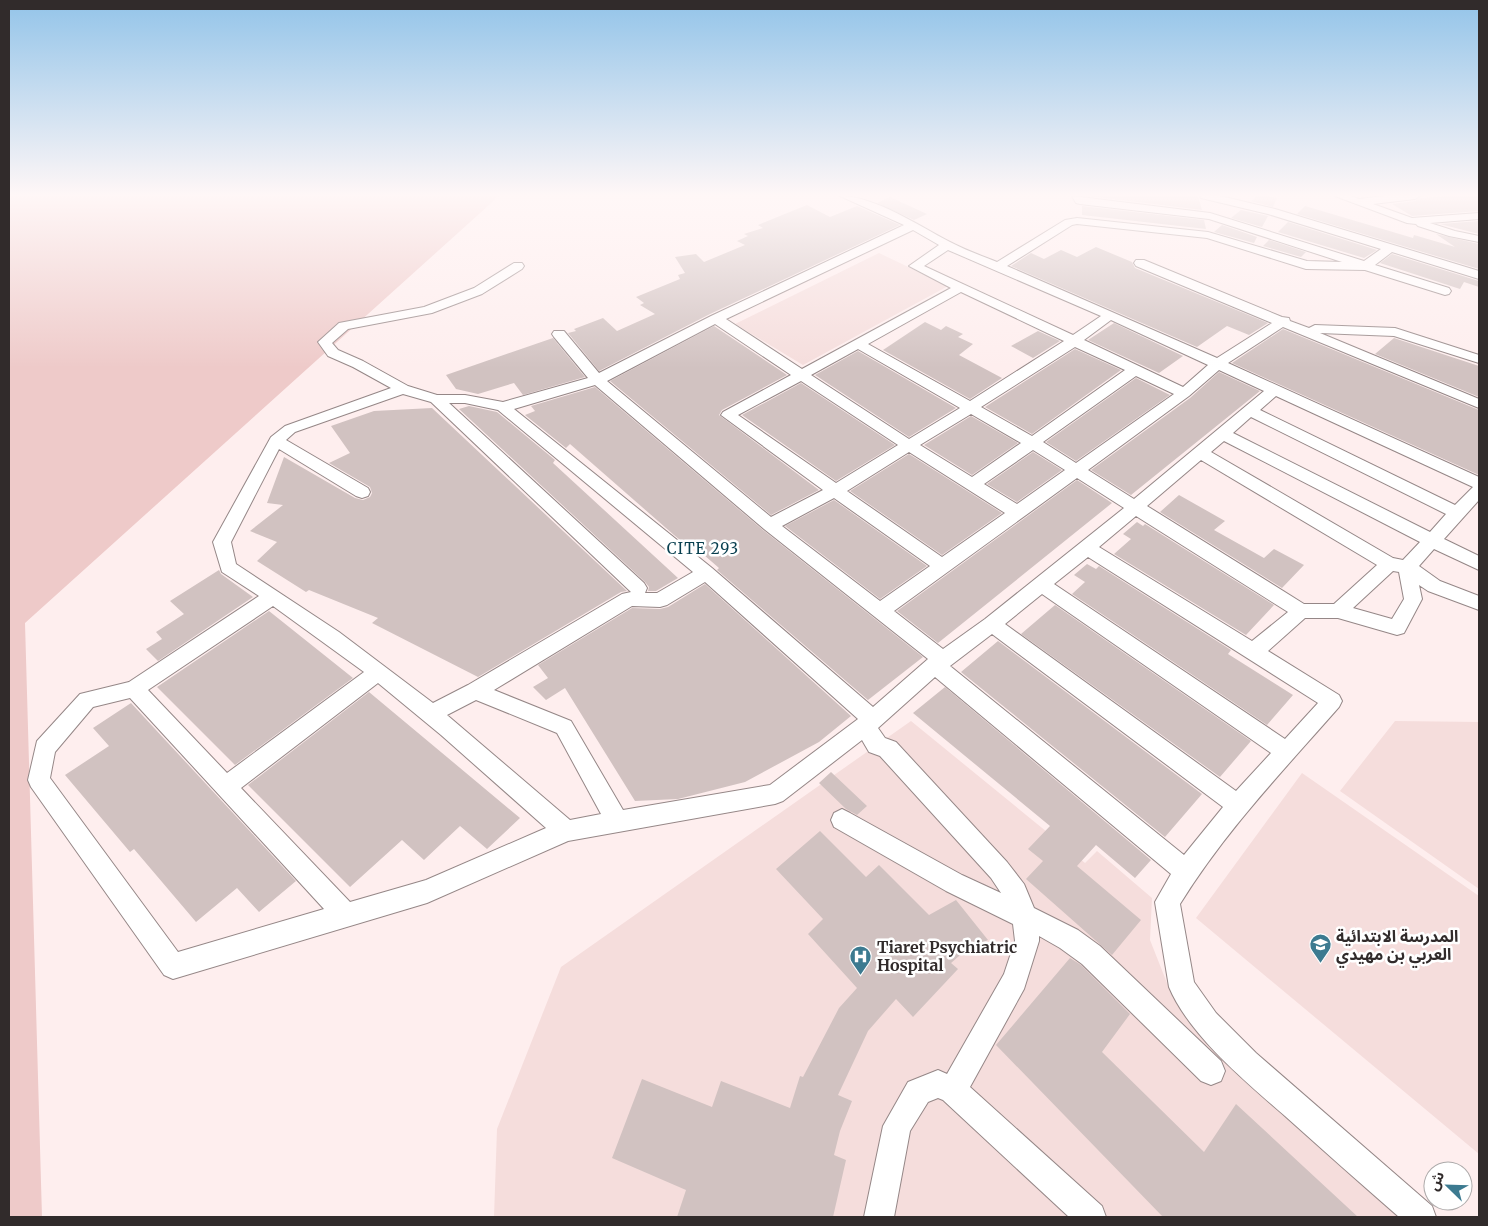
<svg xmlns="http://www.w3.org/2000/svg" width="1488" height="1226" font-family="Merriweather,'Noto Sans Arabic',serif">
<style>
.built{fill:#f5dddc}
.green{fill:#eecac9}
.building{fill:#d1c2c1}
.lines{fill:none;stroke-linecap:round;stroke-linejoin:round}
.minor-casing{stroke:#958787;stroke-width:2}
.minor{fill:#fff;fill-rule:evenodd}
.labels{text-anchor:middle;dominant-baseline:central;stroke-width:5;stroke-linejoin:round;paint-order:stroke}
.neighbourhood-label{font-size:15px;letter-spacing:1px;fill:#083f4f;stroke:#fff}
.near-poi-label{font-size:16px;font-weight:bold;fill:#312b2b;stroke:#fff;text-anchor:start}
</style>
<rect width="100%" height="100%" fill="#feeeee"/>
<!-- built -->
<path class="built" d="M 879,253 L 948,286 L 803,365 L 735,324 Z
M 911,721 L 1085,863 L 1097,851 L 1152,898 L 1150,940 L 1167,983 L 1206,1031 L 1420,1217 L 494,1217 L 497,1129 L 561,967 Z
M 1395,721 L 1479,722 L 1479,889 L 1340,791 Z
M 1302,773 L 1479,896 L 1479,1154 L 1196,918 Z"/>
<!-- green -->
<path class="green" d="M 9,196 L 499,196 L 25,623 L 42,1217 L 9,1217 Z"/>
<!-- building -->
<path class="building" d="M 1089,196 L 1198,196 L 1202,210 Z
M 1257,196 L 1267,196 L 1277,198 L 1273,207 L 1251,201 Z
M 1450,196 L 1479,196 L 1479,211 L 1412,216 L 1392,204 L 1415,201 L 1420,198 Z
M 890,197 L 927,214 L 914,220 L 877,203 Z
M 807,205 L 830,217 L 857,206 L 900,225 L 710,314 L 599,371 L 568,333 L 576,331 L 574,329 L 603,318 L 617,331 L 655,314 L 640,305 L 644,303 L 636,297 L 680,279 L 678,275 L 685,273 L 675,257 L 696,254 L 704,262 L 745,245 L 737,241 L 748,236 L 744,234 L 763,228 L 758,225 Z
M 1082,206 L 1204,220 L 1206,229 L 1082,215 Z
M 1305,206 L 1413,238 L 1414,235 L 1455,247 L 1436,234 L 1479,244 L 1479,269 L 1297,214 Z
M 1241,210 L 1268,216 L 1262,227 L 1231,218 Z
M 1479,221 L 1479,234 L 1440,224 Z
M 1288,222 L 1377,250 L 1364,258 L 1278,232 Z
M 1222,225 L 1257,237 L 1254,243 L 1214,232 Z
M 1269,240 L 1306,252 L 1301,257 L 1263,246 Z
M 1096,247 L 1132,262 L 1135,268 L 1268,323 L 1249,335 L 1227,326 L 1197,347 L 1011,266 L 1031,253 L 1044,259 L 1061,250 L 1077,257 Z
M 1392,254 L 1479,281 L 1479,287 L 1464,282 L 1460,289 L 1380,263 Z
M 925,322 L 941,330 L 946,326 L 963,334 L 958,337 L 973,344 L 959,355 L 1002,378 L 970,399 L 883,350 Z
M 1114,323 L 1183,356 L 1159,373 L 1088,340 Z
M 714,326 L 787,375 L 722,410 L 719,415 L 819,490 L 771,515 L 610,381 Z
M 1283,329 L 1479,410 L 1479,475 L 1232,363 Z
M 1038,331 L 1060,341 L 1033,358 L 1011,346 Z
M 553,338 L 585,377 L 523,395 L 514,383 L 478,394 L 456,389 L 446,375 Z
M 1394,338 L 1479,366 L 1479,397 L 1375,354 Z
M 1075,349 L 1121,370 L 1032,434 L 985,407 Z
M 858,351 L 956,408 L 909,437 L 815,375 Z
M 1219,372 L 1260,391 L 1131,495 L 1091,470 L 1190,398 Z
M 1136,378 L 1170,395 L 1076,461 L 1046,442 Z
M 801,383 L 895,445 L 836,481 L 742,415 Z
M 595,387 L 763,530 L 923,657 L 868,700 L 717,570 L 719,568 L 689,542 L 685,544 L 674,535 L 570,444 L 566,448 L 525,415 L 535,411 L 531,406 Z
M 469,406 L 497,412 L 555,460 L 553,463 L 678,578 L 656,591 L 648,591 L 649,587 L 645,582 L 459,409 Z
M 432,408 L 627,591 L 621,592 L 478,677 L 372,623 L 378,618 L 309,590 L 306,592 L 257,561 L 277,542 L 250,531 L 283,505 L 267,503 L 284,457 L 355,498 L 363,500 L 370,497 L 372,493 L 370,487 L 329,463 L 350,453 L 331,426 L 374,411 Z
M 971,416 L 1018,443 L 972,475 L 924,445 Z
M 1033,452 L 1062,470 L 1017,502 L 987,484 Z
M 909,454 L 1002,513 L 942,555 L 850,491 Z
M 1077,480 L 1112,503 L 938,643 L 897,611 Z
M 1179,495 L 1225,521 L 1214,530 L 1264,558 L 1274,549 L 1304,565 L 1282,588 L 1160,512 Z
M 834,500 L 927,566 L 880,599 L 785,526 Z
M 1137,522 L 1143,526 L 1145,524 L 1274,605 L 1246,635 L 1114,554 L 1131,539 L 1123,534 Z
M 1087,564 L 1096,569 L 1099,566 L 1231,650 L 1228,654 L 1293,695 L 1267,725 L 1072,594 L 1085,582 L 1074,575 Z
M 219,570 L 221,574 L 253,597 L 158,661 L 146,649 L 162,639 L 156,632 L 184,614 L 170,601 Z
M 705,584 L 851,716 L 819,742 L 745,782 L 678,799 L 635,801 L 565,688 L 546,700 L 533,687 L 548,678 L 538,665 L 632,608 L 660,609 L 668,607 Z
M 1055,605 L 1251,741 L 1220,777 L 1021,634 Z
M 269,611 L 353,678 L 235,765 L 157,687 Z
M 998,641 L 1202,794 L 1165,837 L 961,672 Z
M 945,687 L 1151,860 L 1135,878 L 1096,845 L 1077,866 L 1141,920 L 1112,955 L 1026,879 L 1043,861 L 1028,849 L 1050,826 L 913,713 Z
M 369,692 L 520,818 L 487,849 L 460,826 L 424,860 L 402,840 L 350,887 L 248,785 Z
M 131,703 L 296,881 L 259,912 L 237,888 L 196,922 L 134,849 L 130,852 L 65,775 L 109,746 L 93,728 Z
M 831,772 L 867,806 L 857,815 L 846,809 L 819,783 Z
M 820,831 L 866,877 L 879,865 L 929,915 L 956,900 L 988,940 L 966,950 L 951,963 L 958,969 L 913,1017 L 896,999 L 868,1031 L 838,1095 L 852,1101 L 840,1131 L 834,1155 L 846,1160 L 833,1217 L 677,1217 L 686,1190 L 612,1158 L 642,1079 L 712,1107 L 721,1081 L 790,1108 L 800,1076 L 803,1077 L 839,1008 L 857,988 L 808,934 L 823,919 L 776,869 Z
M 1070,958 L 1081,965 L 1130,1014 L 1102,1052 L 1204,1152 L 1236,1104 L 1358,1217 L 1163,1217 L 996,1045 Z"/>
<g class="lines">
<defs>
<path id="minor" d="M 840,196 C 875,196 919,226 950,242 C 965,250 982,256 997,262 L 1065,220 L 1077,218 L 1208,232 L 1307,261 L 1342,262 L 1209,219 L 1080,204 L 1076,203 L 1072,196 L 1210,213 L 1364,261 L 1381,249 L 1268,214 L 1201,198 L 1200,196 L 1220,196 L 1275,209 L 1479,271 L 1479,279 L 1392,252 L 1375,265 L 1449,288 L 1451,291 L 1449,294 L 1445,295 L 1365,270 L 1306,269 L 1207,238 L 1077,224 L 1072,225 L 1007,266 L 1217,358 L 1272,323 L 1136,266 L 1134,263 L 1136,260 L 1144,260 L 1282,317 L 1289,318 L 1290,321 L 1309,328 L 1315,325 L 1395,328 L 1479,355 L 1479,363 L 1394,336 L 1320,333 L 1479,399 L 1479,408 L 1283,327 L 1228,363 L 1479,477 L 1479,500 L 1444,539 L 1479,556 L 1479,570 L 1434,549 L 1419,566 L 1440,581 L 1479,596 L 1479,610 L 1428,591 L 1419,585 L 1422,599 L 1404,633 L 1397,635 L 1338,618 L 1305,618 L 1268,651 L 1339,695 L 1342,701 L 1339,707 C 1283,771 1225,831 1180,904 L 1194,982 L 1216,1013 L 1256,1053 L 1432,1206 L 1436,1217 L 1399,1217 C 1361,1184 1323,1150 1285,1116 C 1246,1082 1189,1035 1169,987 L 1155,902 L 1171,874 L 935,677 L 878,728 L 885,738 L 896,742 L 1007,862 L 1024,884 L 1034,908 L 1078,930 L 1100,946 L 1221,1061 L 1225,1071 L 1221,1081 L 1211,1085 L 1201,1081 L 1082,964 L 1060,948 L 1039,936 L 1039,941 L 1024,989 L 970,1087 L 1102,1206 L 1106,1217 L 1069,1217 L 943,1100 L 938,1098 L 928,1102 L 910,1131 L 894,1217 L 864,1217 L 883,1126 L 908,1082 L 938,1070 L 947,1074 L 1004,974 L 1015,941 L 1013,924 L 946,891 L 834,827 L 831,820 L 834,813 L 842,809 L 850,813 L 962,875 L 1001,893 L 991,878 L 880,756 L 869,752 L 862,740 L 783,801 L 775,804 L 568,841 L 427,903 L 173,979 L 164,975 L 31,787 L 28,780 L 37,741 L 80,694 L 129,682 L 259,596 L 222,572 L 213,542 L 271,437 L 285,426 L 391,388 L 353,367 L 328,356 L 318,342 L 339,323 L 424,307 L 474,288 L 514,263 L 522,263 L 524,266 L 522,269 L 482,294 L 432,313 L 348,329 L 332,343 L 338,350 L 363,361 L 408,386 L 437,395 L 465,395 L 503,402 L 588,378 L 554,337 L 552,334 L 554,331 L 564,331 L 599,373 L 711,316 L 904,225 ZM 913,230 L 939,245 L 909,266 L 951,288 L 802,369 L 726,319 ZM 948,250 L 1101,316 L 1073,335 L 924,266 ZM 961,292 L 1064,341 L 970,401 L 868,344 ZM 1111,320 L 1208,365 L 1183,387 L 1084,340 ZM 715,324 L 791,375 L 723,412 L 721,415 L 823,490 L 771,517 L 607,381 ZM 1075,347 L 1125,370 L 1032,436 L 981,407 ZM 858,349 L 960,408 L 909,439 L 811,375 ZM 1219,370 L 1264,391 L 1134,499 L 1088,470 L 1189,396 ZM 1136,376 L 1174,394 L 1076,463 L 1043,442 ZM 801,381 L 898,445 L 836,483 L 738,415 ZM 595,385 L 764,529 L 928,659 L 873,707 L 712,568 L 514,409 ZM 403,394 L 431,402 L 631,592 L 622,594 L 468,685 L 433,703 L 339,632 L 236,564 L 231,542 L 279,449 L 356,496 L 362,498 L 368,496 L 370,492 L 368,488 L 286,440 L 295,432 ZM 1276,396 L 1473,487 L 1455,505 L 1260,410 ZM 449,403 L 465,403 L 498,410 L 693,572 L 657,593 L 645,593 L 647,588 L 644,583 ZM 971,414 L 1021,443 L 972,477 L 920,445 ZM 1251,417 L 1446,514 L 1430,532 L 1233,433 ZM 1224,441 L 1420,542 L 1403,560 L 1393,558 L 1211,452 ZM 1033,450 L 1065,470 L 1017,504 L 984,484 ZM 909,452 L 1005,513 L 942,557 L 847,491 ZM 1201,460 L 1377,565 L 1334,604 L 1304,604 L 1147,506 ZM 1077,478 L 1124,508 L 985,619 L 943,649 L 894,611 ZM 834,498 L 930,566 L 880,601 L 782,526 ZM 1136,516 L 1288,612 L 1252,641 L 1099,547 ZM 1088,557 L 1318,703 L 1285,739 L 1054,584 ZM 1393,571 L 1399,572 L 1404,599 L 1392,619 L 1353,608 ZM 705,582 L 858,719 L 770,785 L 623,810 L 571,721 L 494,690 L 632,606 L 660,607 L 667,605 ZM 1042,594 L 1271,753 L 1236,791 L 1005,624 ZM 273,606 L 364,672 L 227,773 L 148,690 ZM 992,634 L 1223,807 L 1184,855 L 950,666 ZM 378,683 L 441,735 L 546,828 L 426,880 L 350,902 L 241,788 ZM 130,698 L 324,909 L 178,952 L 50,778 L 55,752 L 93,707 ZM 476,700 L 557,733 L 601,814 L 570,820 L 447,715 Z
M 1335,196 L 1351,196 L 1359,199 L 1384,196 L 1420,196 L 1415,199 L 1373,204 L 1412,218 L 1479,213 L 1479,219 L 1430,223 L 1455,231 L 1479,236 L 1479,242 L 1449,236 L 1418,226 L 1416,224 L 1407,223 Z"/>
</defs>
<!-- minor casing -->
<use href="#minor" class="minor-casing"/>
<!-- minor -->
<use href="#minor" class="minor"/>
</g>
<!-- sky -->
<linearGradient id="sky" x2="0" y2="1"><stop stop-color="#93c4e9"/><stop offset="0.53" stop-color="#fff7f7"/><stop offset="1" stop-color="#fff7f7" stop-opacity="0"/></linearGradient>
<rect width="1488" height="368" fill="url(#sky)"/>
<!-- icons -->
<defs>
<symbol id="school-pin" viewBox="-11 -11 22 30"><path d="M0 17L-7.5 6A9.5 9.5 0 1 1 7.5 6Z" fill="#3c7a90" stroke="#fff"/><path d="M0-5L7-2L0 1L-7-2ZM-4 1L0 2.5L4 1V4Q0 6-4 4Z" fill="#fff"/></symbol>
<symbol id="hospital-pin" viewBox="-11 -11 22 30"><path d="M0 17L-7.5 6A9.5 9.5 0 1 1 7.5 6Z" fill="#3c7a90" stroke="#fff"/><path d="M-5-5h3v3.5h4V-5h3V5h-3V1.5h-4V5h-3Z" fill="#fff"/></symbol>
</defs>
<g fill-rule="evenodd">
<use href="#school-pin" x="1308" y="932" width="25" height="34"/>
<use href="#hospital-pin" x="848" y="944" width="25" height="34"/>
</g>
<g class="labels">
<!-- neighbourhood labels -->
<g class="neighbourhood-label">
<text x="703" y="548">CITE 293</text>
</g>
<!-- near-poi labels -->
<g class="near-poi-label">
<text x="1336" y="936">المدرسة الابتدائية<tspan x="1336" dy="18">العربي بن مهيدي</tspan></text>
<text x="877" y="947">Tiaret Psychiatric<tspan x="877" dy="18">Hospital</tspan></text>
</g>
</g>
<!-- border -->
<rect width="1488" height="1226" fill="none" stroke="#312b2b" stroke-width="20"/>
<!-- north arrow -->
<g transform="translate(1448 1186) rotate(293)"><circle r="24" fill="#ffffff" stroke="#adaaaa"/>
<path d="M0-4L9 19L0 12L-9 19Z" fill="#3c7a90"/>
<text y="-8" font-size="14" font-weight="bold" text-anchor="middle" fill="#312b2b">ش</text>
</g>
</svg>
